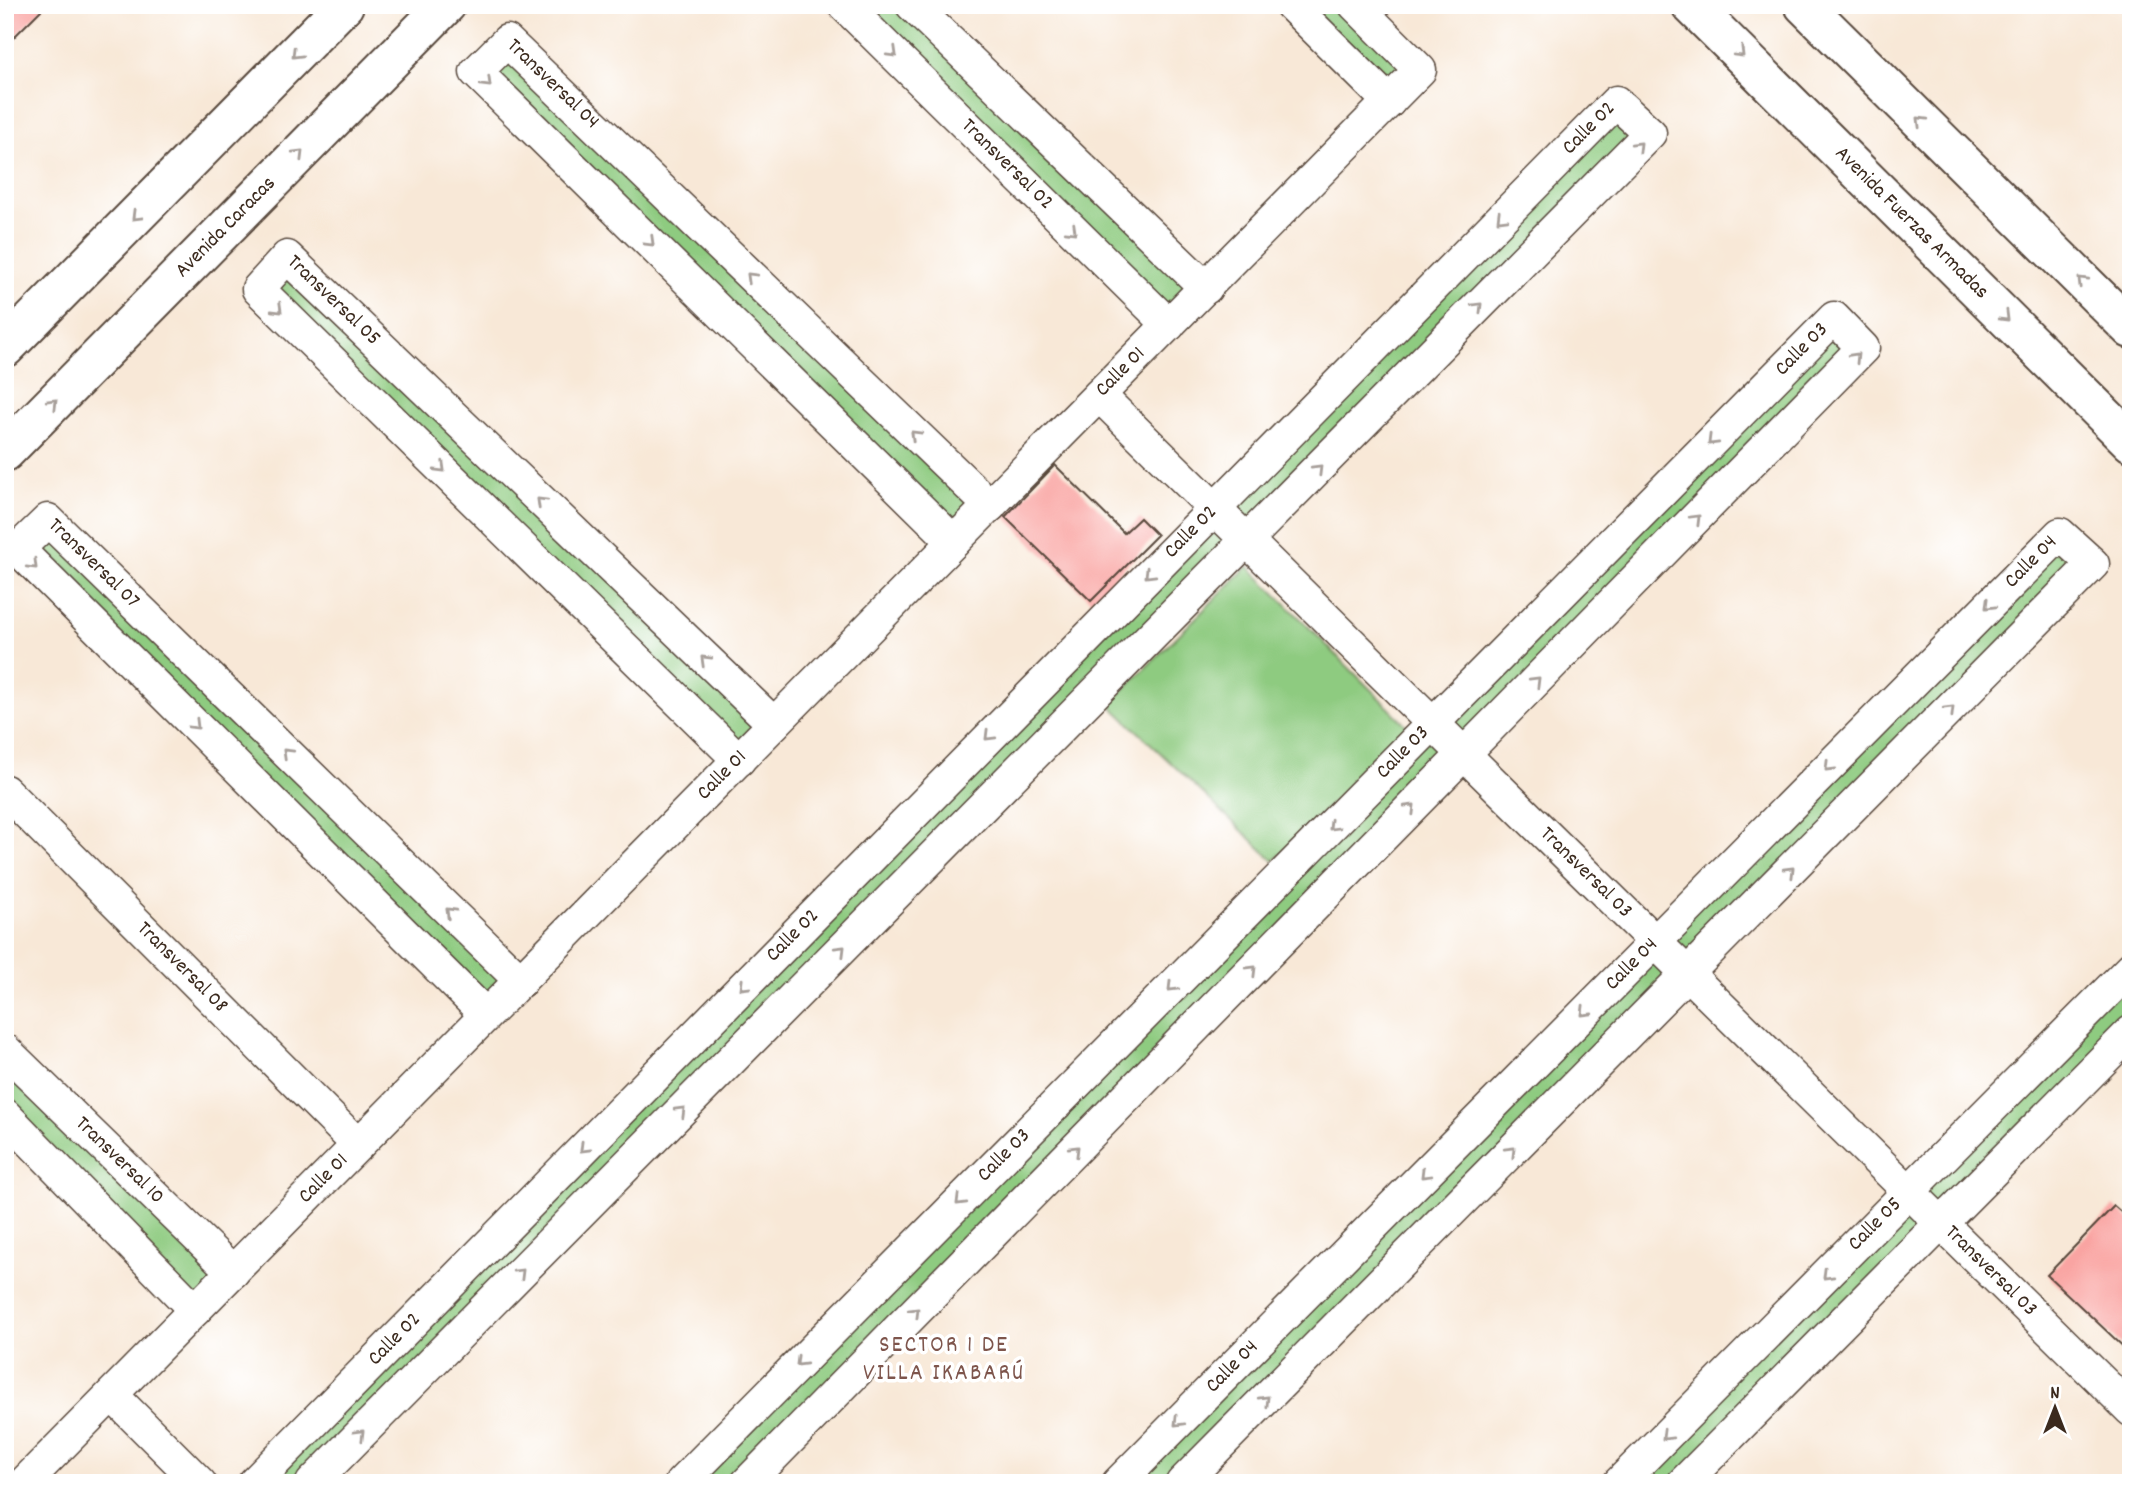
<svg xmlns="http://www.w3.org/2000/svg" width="2136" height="1488" font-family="Dekko,sans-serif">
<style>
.green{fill:#8ecb80;stroke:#647a4f;stroke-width:2}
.building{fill:#f9a4a2}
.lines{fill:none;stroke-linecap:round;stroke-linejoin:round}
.street-casing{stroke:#57463a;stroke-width:35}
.secondary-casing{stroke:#57463a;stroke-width:42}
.street{stroke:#fff;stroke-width:32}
.secondary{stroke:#fff;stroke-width:38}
.oneway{stroke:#a79f9a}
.labels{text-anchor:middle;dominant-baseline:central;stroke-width:7;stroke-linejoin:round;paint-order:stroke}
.street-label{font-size:21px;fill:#3b2a1e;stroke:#fff}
.quarter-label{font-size:24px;letter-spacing:2px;fill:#7e554c;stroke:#fff}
</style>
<rect width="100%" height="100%" fill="#fff"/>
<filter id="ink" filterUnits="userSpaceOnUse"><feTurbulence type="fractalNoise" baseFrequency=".0143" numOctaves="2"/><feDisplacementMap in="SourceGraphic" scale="14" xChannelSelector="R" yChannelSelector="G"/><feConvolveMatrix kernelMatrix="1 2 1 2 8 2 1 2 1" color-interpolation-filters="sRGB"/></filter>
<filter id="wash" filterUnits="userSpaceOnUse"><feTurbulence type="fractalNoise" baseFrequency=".00686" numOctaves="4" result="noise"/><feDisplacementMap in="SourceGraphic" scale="28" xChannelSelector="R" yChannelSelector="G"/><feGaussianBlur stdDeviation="1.57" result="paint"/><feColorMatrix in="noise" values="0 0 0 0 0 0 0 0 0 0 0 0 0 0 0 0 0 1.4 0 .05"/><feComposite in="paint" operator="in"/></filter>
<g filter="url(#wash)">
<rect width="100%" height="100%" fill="#f8e8d7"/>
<!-- green -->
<path class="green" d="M 844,5 L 912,5 L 1205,289 L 1169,325 Z
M 1291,5 L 1355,5 L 1420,70 L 1390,102 Z
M 507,41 L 989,507 L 955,542 L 476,72 Z
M 1616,102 L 1650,133 L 312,1483 L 254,1483 Z
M 287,257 L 773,726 L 740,760 L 258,289 Z
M 1834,318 L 1863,348 L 747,1483 L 681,1483 Z
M 48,520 L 520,981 L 488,1014 L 18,549 Z
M 2060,534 L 2093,564 L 1182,1483 L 1118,1483 Z
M 1248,566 L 1409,728 L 1274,861 L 1109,704 Z
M 2131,968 L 2131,1032 L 1683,1483 L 1619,1483 Z
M 5,1050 L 232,1273 L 196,1310 L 5,1115 Z"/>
<g id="blocks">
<!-- building -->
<path class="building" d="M 5,5 L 46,5 L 5,46 Z
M 1055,465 L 1124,533 L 1140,518 L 1157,535 L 1091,601 L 1005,517 Z
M 2114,1206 L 2131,1221 L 2131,1354 L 2047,1275 Z"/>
</g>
</g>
<g filter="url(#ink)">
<use href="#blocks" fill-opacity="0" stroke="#57463a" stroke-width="2"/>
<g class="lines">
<defs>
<g id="street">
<path id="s1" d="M 844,5 L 1169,325"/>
<path d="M 912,5 L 1206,288"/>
<path d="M 1291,5 L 1389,102"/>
<path id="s2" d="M 1099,395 L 2131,1410"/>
<path id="s3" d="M 954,542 L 476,72 L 507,41 L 990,506"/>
<path id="s4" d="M 739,760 L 258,289 L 287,257 L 774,724"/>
<path id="s5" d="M 5,791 L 358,1145"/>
<path id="s6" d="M 486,1015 L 18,549 L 48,520 L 521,981"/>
<path id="s7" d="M 5,1050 L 233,1272"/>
<path d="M 5,1115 L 195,1310"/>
<path d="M 112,1395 L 200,1483"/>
<path id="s8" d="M 24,1483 L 1420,70 L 1355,5"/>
<path id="s9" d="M 254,1483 L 1616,102 L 1650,133 L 312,1483"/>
<path id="s10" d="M 681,1483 L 1834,318 L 1863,348 L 747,1483"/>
<path id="s11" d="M 1118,1483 L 2060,534 L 2093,564 L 1182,1483"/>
<path id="s12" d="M 1619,1483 L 2131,968"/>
<path d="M 1683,1483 L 2131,1032"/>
</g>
<g id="secondary">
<path id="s13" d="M 1691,5 L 2131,442"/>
<path d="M 1804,5 L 2131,329"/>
<path d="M 5,348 L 344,5"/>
<path id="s14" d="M 5,452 L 446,5"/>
</g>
</defs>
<!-- street casing -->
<use href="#street" class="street-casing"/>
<!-- secondary casing -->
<use href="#secondary" class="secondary-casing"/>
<!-- street -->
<use href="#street" class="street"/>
<!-- secondary -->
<use href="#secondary" class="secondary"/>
</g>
<!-- one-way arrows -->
<defs><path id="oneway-chevron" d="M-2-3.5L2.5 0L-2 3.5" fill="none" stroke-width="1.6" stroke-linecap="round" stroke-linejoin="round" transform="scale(1.75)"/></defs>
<g class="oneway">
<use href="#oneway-chevron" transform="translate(893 53) rotate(44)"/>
<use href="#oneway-chevron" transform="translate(1740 53) rotate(45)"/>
<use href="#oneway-chevron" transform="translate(296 54) rotate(135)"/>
<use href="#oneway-chevron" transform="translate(487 83) rotate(44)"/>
<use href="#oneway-chevron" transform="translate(1921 121) rotate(-135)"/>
<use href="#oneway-chevron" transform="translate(1638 146) rotate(-45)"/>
<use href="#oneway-chevron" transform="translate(299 154) rotate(-45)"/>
<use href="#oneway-chevron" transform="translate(136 216) rotate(135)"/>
<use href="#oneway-chevron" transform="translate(1501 218) rotate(135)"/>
<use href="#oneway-chevron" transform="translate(1072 230) rotate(44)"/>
<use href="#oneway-chevron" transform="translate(650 242) rotate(44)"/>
<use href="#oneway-chevron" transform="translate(751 277) rotate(-136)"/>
<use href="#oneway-chevron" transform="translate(2082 281) rotate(-135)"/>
<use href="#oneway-chevron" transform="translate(1478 307) rotate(-45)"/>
<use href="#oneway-chevron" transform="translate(278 309) rotate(44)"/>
<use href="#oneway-chevron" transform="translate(2005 317) rotate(45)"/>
<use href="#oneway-chevron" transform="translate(1855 357) rotate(-46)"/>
<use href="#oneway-chevron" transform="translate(53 403) rotate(-45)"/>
<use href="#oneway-chevron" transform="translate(915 435) rotate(-136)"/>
<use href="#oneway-chevron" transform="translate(1712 441) rotate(135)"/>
<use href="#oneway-chevron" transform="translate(441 468) rotate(44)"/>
<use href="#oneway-chevron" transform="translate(1318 469) rotate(-45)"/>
<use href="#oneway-chevron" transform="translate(541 502) rotate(-136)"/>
<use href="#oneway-chevron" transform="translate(1696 519) rotate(-45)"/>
<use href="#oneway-chevron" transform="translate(33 565) rotate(45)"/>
<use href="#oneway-chevron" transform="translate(1149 574) rotate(135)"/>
<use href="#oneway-chevron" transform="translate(1989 605) rotate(135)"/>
<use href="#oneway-chevron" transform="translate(705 660) rotate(-136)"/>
<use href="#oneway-chevron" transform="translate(1536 681) rotate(-45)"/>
<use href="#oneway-chevron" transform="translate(1950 710) rotate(-45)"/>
<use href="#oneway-chevron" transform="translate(195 725) rotate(45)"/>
<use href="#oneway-chevron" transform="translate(989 736) rotate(135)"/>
<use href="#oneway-chevron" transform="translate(287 753) rotate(-136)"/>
<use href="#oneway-chevron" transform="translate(1829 767) rotate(135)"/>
<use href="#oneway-chevron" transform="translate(1411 808) rotate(-45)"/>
<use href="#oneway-chevron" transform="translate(1333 826) rotate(135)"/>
<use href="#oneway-chevron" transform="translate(1790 871) rotate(-45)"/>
<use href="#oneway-chevron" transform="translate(450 912) rotate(-136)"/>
<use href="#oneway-chevron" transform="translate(841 950) rotate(-45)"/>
<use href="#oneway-chevron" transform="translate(1252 970) rotate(-45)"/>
<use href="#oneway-chevron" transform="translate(744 986) rotate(135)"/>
<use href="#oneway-chevron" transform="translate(1172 987) rotate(135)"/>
<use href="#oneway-chevron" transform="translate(1585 1012) rotate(135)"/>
<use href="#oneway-chevron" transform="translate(681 1111) rotate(-45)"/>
<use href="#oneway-chevron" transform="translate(584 1148) rotate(135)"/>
<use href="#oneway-chevron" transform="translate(1075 1150) rotate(-45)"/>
<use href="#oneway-chevron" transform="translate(1511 1151) rotate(-45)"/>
<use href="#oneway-chevron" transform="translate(1425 1174) rotate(135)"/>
<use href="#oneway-chevron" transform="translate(960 1201) rotate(135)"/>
<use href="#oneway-chevron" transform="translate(520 1273) rotate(-45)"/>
<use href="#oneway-chevron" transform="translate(1827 1275) rotate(135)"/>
<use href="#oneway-chevron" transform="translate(915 1312) rotate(-45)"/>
<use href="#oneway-chevron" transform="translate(800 1362) rotate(135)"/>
<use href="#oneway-chevron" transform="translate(1265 1400) rotate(-45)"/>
<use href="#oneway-chevron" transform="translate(1178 1422) rotate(135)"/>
<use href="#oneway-chevron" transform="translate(360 1434) rotate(-45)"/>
<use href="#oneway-chevron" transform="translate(1666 1436) rotate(135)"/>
</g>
</g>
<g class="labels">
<!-- street labels -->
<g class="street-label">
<text stroke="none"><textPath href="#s3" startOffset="777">Transversal 04</textPath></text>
<text stroke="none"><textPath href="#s9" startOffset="1902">Calle 02</textPath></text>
<text stroke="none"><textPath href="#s1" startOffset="228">Transversal 02</textPath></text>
<text stroke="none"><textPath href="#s13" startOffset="310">Avenida Fuerzas Armadas</textPath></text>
<text stroke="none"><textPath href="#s14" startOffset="315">Avenida Caracas</textPath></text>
<text stroke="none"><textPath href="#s4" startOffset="780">Transversal 05</textPath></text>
<text stroke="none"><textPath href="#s10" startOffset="1594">Calle 03</textPath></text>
<text stroke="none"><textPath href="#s8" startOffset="1561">Calle 01</textPath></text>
<text stroke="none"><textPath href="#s9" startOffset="1335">Calle 02</textPath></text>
<text stroke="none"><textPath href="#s11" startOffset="1297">Calle 04</textPath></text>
<text stroke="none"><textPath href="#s6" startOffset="765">Transversal 07</textPath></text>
<text stroke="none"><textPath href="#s10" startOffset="1027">Calle 03</textPath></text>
<text stroke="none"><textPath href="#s8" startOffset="994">Calle 01</textPath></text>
<text stroke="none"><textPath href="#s2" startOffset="682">Transversal 03</textPath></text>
<text stroke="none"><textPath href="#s9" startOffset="768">Calle 02</textPath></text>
<text stroke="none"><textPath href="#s11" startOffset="730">Calle 04</textPath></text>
<text stroke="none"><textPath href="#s5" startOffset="250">Transversal 08</textPath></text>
<text stroke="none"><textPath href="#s10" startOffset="460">Calle 03</textPath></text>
<text stroke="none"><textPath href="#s7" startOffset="159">Transversal 10</textPath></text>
<text stroke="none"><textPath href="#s8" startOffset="427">Calle 01</textPath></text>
<text stroke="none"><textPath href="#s12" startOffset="364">Calle 05</textPath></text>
<text stroke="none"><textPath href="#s2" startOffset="1250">Transversal 03</textPath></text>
<text stroke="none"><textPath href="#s9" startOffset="201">Calle 02</textPath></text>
<text stroke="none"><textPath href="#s11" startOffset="163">Calle 04</textPath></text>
</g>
<!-- quarter labels -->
<g class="quarter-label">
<text x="944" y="1346">SECTOR 1 DE<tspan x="944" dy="28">VILLA IKABARÚ</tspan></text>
</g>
</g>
<!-- margin -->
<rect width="2136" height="1488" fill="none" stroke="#fff" stroke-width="28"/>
<!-- north arrow -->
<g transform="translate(2055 1408)" stroke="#ffffff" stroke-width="5" paint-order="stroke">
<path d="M0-5L12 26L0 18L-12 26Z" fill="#3b2a1e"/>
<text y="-10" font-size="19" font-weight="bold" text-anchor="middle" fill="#3b2a1e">N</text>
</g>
</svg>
